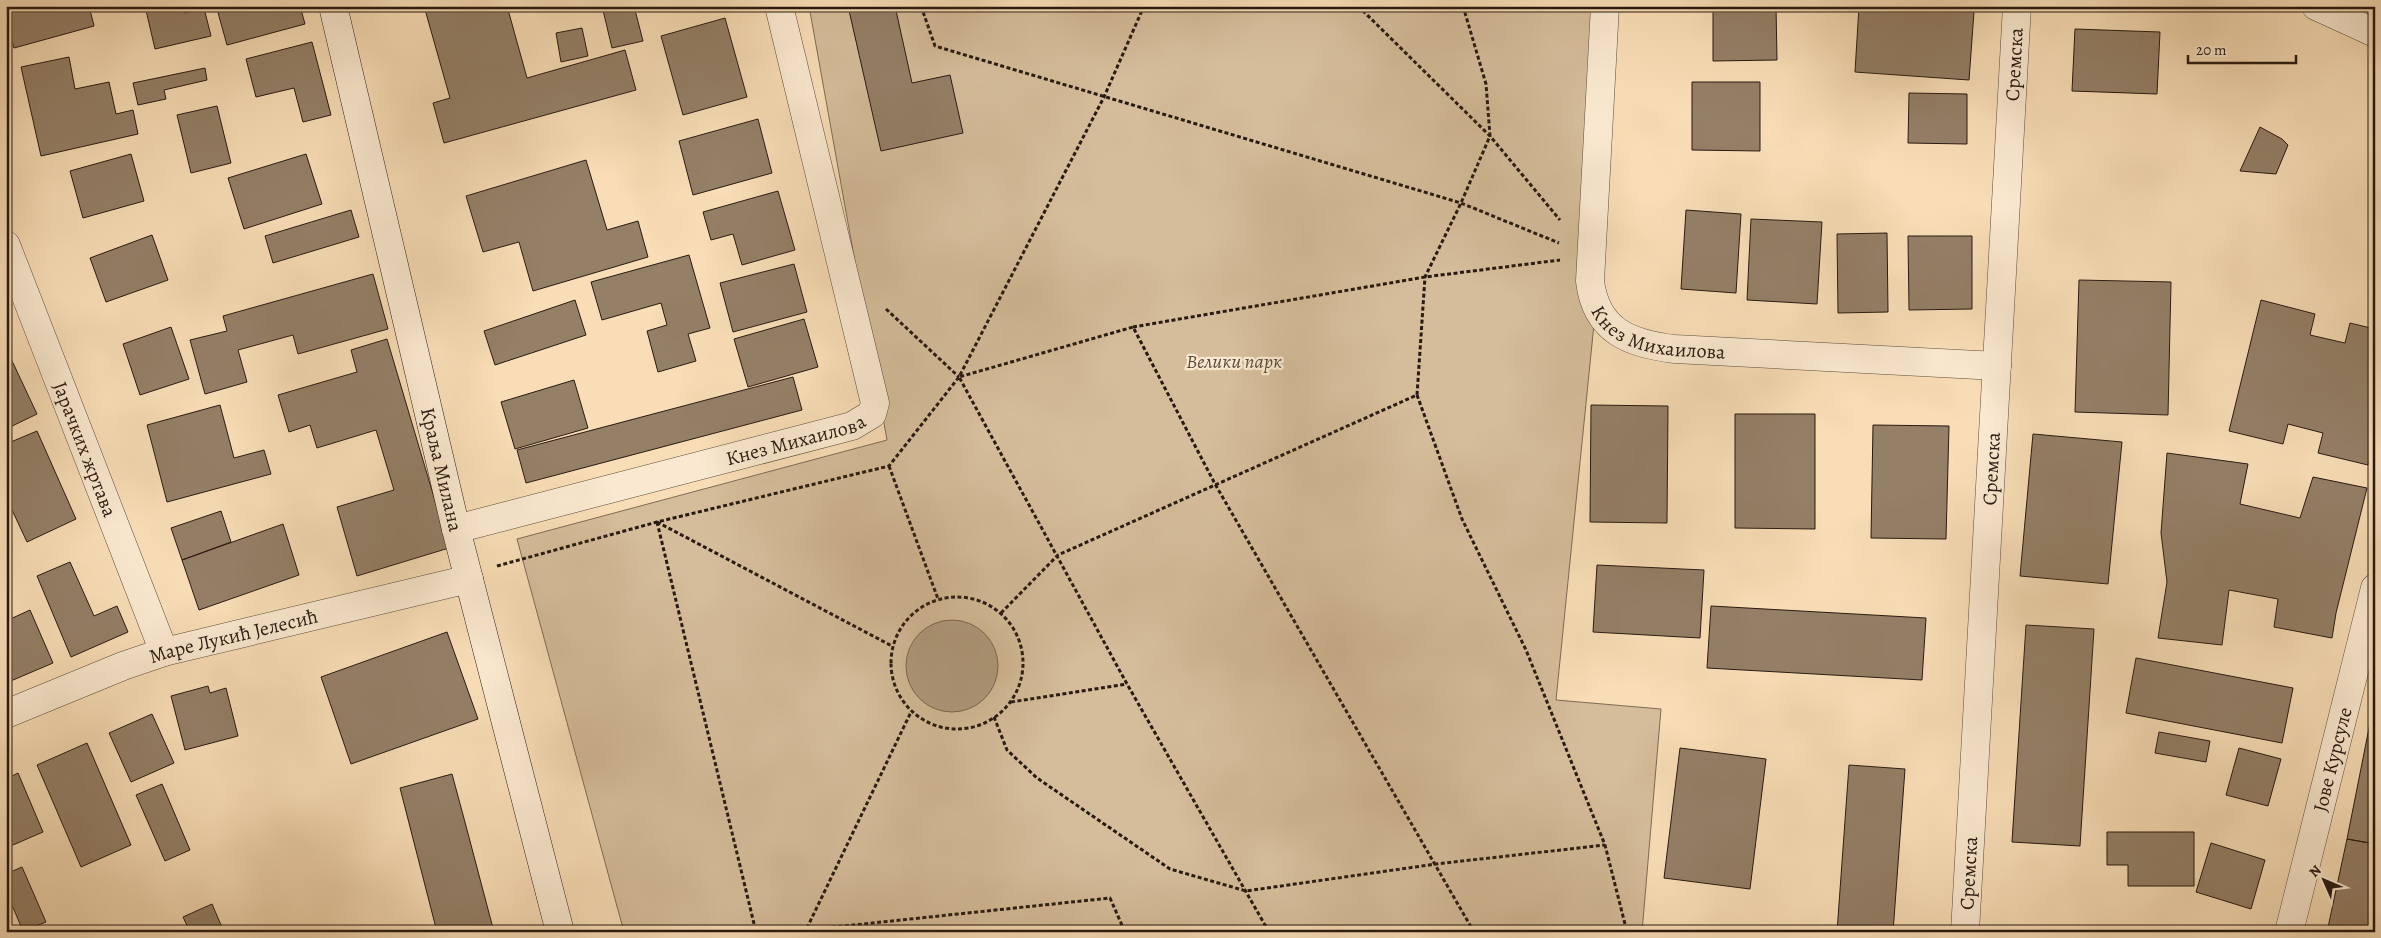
<svg xmlns="http://www.w3.org/2000/svg" width="2381" height="938" font-family="Alegreya,serif">
<style>
.green{fill:#d5bc9a;stroke:#7e6b56}
.water{fill:#b19b7e;stroke:#7a6752}
.building{fill:#947f67;stroke:#281a11}
.lines{fill:none;stroke-linecap:round;stroke-linejoin:round}
.minor-casing{stroke:#5c4b3a;stroke-width:29}
.secondary-casing{stroke:#281a11;stroke-width:29}
.path{stroke:#281a11;stroke-width:3;stroke-dasharray:4 2.5;stroke-linecap:butt}
.minor{stroke:#fae9d0;stroke-width:28}
.secondary{stroke:#fae9d0;stroke-width:28}
.labels{text-anchor:middle;dominant-baseline:central;stroke-width:4.5;stroke-linejoin:round;paint-order:stroke}
.street-label{font-size:20px;fill:#281a11;stroke:#fae9d0}
.park-label{font-size:20px;font-style:italic;fill:#5c4b3a;stroke:#fae9d0}
</style>
<rect width="100%" height="100%" fill="#f8ddb6"/>
<filter id="stains"><feTurbulence type="fractalNoise" baseFrequency=".004" numOctaves="4"/><feColorMatrix values="0 0 0 0 .2 0 0 0 0 .09 0 0 0 0 .02 0 0 0 .5 -.17"/></filter>
<radialGradient id="worn" r=".72"><stop offset=".6" stop-color="#630" stop-opacity="0"/><stop offset="1" stop-color="#630" stop-opacity=".3"/></radialGradient>
<!-- green -->
<path class="green" d="M 809,6 L 1611,6 L 1602,245 L 1556,700 L 1661,709 L 1642,932 L 624,932 L 517,539 L 887,440 Z"/>
<!-- water -->
<path class="water" d="M906 666a46 46 0 1 1 92 0a46 46 0 1 1-92 0Z"/>
<!-- building -->
<path class="building" d="M 6,6 L 89,6 L 94,26 L 14,48 L 6,20 Z
M 145,6 L 183,6 L 185,13 L 204,8 L 211,36 L 155,49 Z
M 226,6 L 300,6 L 305,24 L 227,45 L 217,9 Z
M 424,6 L 507,6 L 527,78 L 625,50 L 636,90 L 444,143 L 433,103 L 450,98 Z
M 602,6 L 634,6 L 643,41 L 612,48 Z
M 658,6 L 680,6 L 660,12 Z
M 848,6 L 895,6 L 912,83 L 950,75 L 963,133 L 881,151 Z
M 1713,6 L 1776,6 L 1777,60 L 1713,61 Z
M 1859,6 L 1974,12 L 1969,80 L 1855,72 Z
M 1921,6 L 1975,6 L 1974,12 L 1921,10 Z
M 725,18 L 747,97 L 683,115 L 661,36 Z
M 582,28 L 588,56 L 561,62 L 556,33 Z
M 2075,29 L 2160,32 L 2157,94 L 2072,91 Z
M 312,42 L 331,115 L 303,122 L 294,88 L 256,97 L 246,59 Z
M 69,57 L 75,89 L 109,82 L 116,114 L 133,110 L 138,134 L 41,156 L 21,67 Z
M 205,68 L 207,80 L 164,90 L 166,99 L 138,105 L 133,83 Z
M 1692,82 L 1760,82 L 1760,151 L 1692,150 Z
M 1909,93 L 1967,94 L 1967,144 L 1908,143 Z
M 217,106 L 231,163 L 191,173 L 177,115 Z
M 758,119 L 772,173 L 693,195 L 679,141 Z
M 2260,127 L 2282,139 L 2288,145 L 2276,174 L 2240,171 Z
M 131,154 L 144,201 L 83,218 L 70,171 Z
M 306,154 L 322,204 L 244,229 L 228,178 Z
M 586,160 L 607,230 L 638,221 L 648,257 L 533,291 L 519,242 L 483,252 L 466,196 Z
M 778,191 L 795,250 L 742,265 L 733,234 L 711,240 L 703,212 Z
M 351,210 L 359,237 L 273,263 L 265,236 Z
M 1686,210 L 1741,214 L 1736,293 L 1681,289 Z
M 1751,219 L 1822,222 L 1817,304 L 1747,300 Z
M 1887,233 L 1888,312 L 1838,313 L 1837,234 Z
M 152,235 L 168,280 L 106,302 L 90,258 Z
M 1908,236 L 1972,236 L 1972,309 L 1909,310 Z
M 689,255 L 710,328 L 688,334 L 696,361 L 658,372 L 647,331 L 667,325 L 661,303 L 602,320 L 591,282 Z
M 794,264 L 807,312 L 733,332 L 720,283 Z
M 373,274 L 388,329 L 298,354 L 293,335 L 238,350 L 247,382 L 205,394 L 190,340 L 227,331 L 223,316 Z
M 2079,280 L 2171,282 L 2168,415 L 2075,412 Z
M 575,300 L 586,335 L 495,365 L 484,331 Z
M 2261,300 L 2315,314 L 2310,335 L 2345,343 L 2350,323 L 2375,329 L 2375,439 L 2368,465 L 2318,453 L 2323,433 L 2288,424 L 2283,444 L 2229,431 Z
M 804,319 L 818,367 L 748,387 L 734,339 Z
M 171,327 L 189,379 L 140,395 L 123,344 Z
M 387,339 L 449,548 L 357,576 L 337,507 L 394,490 L 376,430 L 317,448 L 310,425 L 289,432 L 278,395 L 357,372 L 351,350 Z
M 6,348 L 37,414 L 6,429 Z
M 793,377 L 802,410 L 526,483 L 517,450 Z
M 574,380 L 588,428 L 515,449 L 501,402 Z
M 220,405 L 234,458 L 264,450 L 271,474 L 167,502 L 147,425 Z
M 1591,405 L 1668,406 L 1667,523 L 1590,522 Z
M 1735,414 L 1815,414 L 1815,529 L 1735,528 Z
M 1873,425 L 1949,426 L 1946,539 L 1871,538 Z
M 37,431 L 76,519 L 27,542 L 6,497 L 6,444 Z
M 2033,434 L 2122,442 L 2108,584 L 2020,576 Z
M 2167,453 L 2248,464 L 2240,504 L 2300,518 L 2313,477 L 2367,488 L 2336,613 L 2332,638 L 2274,627 L 2278,599 L 2229,590 L 2222,645 L 2158,638 L 2167,582 L 2161,533 Z
M 221,511 L 231,542 L 182,560 L 171,528 Z
M 283,524 L 299,575 L 199,610 L 182,560 Z
M 70,562 L 94,616 L 117,606 L 128,632 L 71,657 L 37,576 Z
M 1597,565 L 1704,570 L 1700,638 L 1593,632 Z
M 1711,606 L 1926,618 L 1922,680 L 1707,668 Z
M 30,610 L 53,663 L 6,683 L 6,621 Z
M 2026,625 L 2094,629 L 2080,846 L 2012,842 Z
M 447,632 L 478,719 L 351,764 L 321,677 Z
M 2136,658 L 2293,688 L 2282,743 L 2126,713 Z
M 208,686 L 210,693 L 226,688 L 238,736 L 185,750 L 171,696 Z
M 2375,698 L 2375,844 L 2347,839 Z
M 152,714 L 174,763 L 131,782 L 109,733 Z
M 2159,732 L 2210,741 L 2206,762 L 2155,753 Z
M 87,743 L 131,845 L 81,867 L 37,765 Z
M 1680,748 L 1766,759 L 1750,889 L 1664,878 Z
M 2239,748 L 2281,759 L 2268,806 L 2226,795 Z
M 1849,765 L 1905,769 L 1893,932 L 1837,932 Z
M 18,773 L 43,832 L 6,848 L 6,779 Z
M 452,774 L 466,826 L 494,932 L 437,932 L 400,788 Z
M 162,784 L 190,850 L 165,861 L 136,795 Z
M 2107,832 L 2194,832 L 2194,886 L 2128,886 L 2128,865 L 2107,865 Z
M 2347,839 L 2375,844 L 2375,932 L 2327,932 Z
M 2211,843 L 2265,860 L 2251,909 L 2196,892 Z
M 22,867 L 46,922 L 23,931 L 6,891 L 6,874 Z
M 212,904 L 224,932 L 190,932 L 183,917 Z"/>
<g class="lines">
<defs>
<g id="minor">
<path id="s1" d="M 1605,6 L 1590,281 C 1596,331 1630,344 1675,349 L 1997,366"/>
<path d="M 2316,6 L 2375,33"/>
<path id="s2" d="M 6,245 L 164,652"/>
<path id="s3" d="M 456,529 L 852,426 L 872,414 L 875,403 L 779,6"/>
<path id="s4" d="M 6,714 L 123,666 L 164,652 L 469,579"/>
<path id="s5" d="M 1965,932 L 2017,6"/>
<path id="s6" d="M 2289,932 L 2375,588"/>
</g>
<g id="secondary">
<path id="s7" d="M 333,6 L 456,529 L 560,932"/>
</g>
</defs>
<!-- minor casing -->
<use href="#minor" class="minor-casing"/>
<!-- secondary casing -->
<use href="#secondary" class="secondary-casing"/>
<!-- path -->
<path class="path" d="M 921,6 L 935,46 L 1461,203 L 1559,243
M 1358,6 L 1490,136 L 1560,220
M 886,309 L 959,377
M 1133,327 L 1425,277 L 1560,260
M 1417,395 L 1462,519 L 1526,650 L 1605,845 L 1627,932
M 889,466 L 938,599
M 657,522 L 756,932
M 657,522 L 892,646
M 497,566 L 657,522 L 889,466 L 959,377 L 1104,97 L 1144,6
M891 663a66 66 0 1 1 132 0a66 66 0 1 1-132 0Z
M 1001,613 L 1058,555 L 1417,395 L 1425,277 L 1461,203 L 1490,136 L 1486,84 L 1463,6
M 1011,702 L 1127,684
M 994,717 L 1007,750 L 1037,778 L 1170,869 L 1246,891 L 1436,864 L 1605,845
M 806,930 L 1110,898 L 1125,932
M 802,932 L 806,930 L 911,712
M 1269,932 L 1127,684 L 959,377 L 1133,327 L 1215,484 L 1474,932"/>
<!-- minor -->
<use href="#minor" class="minor"/>
<!-- secondary -->
<use href="#secondary" class="secondary"/>
</g>
<g class="labels">
<!-- street labels -->
<g class="street-label">
<text stroke="none"><textPath href="#s5" startOffset="869">Сремска</textPath></text>
<text stroke="none"><textPath href="#s1" startOffset="374">Кнез Михаилова</textPath></text>
<text stroke="none"><textPath href="#s3" startOffset="351">Кнез Михаилова</textPath></text>
<text stroke="none"><textPath href="#s2" startOffset="219">Јарачких жртава</textPath></text>
<text stroke="none"><textPath href="#s5" startOffset="464">Сремска</textPath></text>
<text stroke="none"><textPath href="#s7" startOffset="476">Краља Милана</textPath></text>
<text stroke="none"><textPath href="#s4" startOffset="241">Маре Лукић Јелесић</textPath></text>
<text stroke="none"><textPath href="#s6" startOffset="178">Јове Курсуле</textPath></text>
<text stroke="none"><textPath href="#s5" startOffset="59">Сремска</textPath></text>
</g>
<!-- park labels -->
<g class="park-label">
<text x="1234" y="361">Велики парк</text>
</g>
</g>
<!-- margin -->
<rect width="2381" height="938" fill="none" stroke="#f8ddb6" stroke-width="25"/>
<rect x="8" y="8" width="2366" height="923" fill="none" stroke="#281a11" stroke-width="2.5"/>
<rect x="12" y="12" width="2356" height="913" fill="none" stroke="#281a11"/>
<!-- north arrow -->
<g transform="translate(2324 880) rotate(315)" stroke="#fae9d0" stroke-width="4" paint-order="stroke">
<path d="M0-4L9 19L0 12L-9 19Z" fill="#281a11"/>
<text y="-8" font-size="14" font-weight="bold" text-anchor="middle" fill="#281a11">N</text>
</g>
<!-- scale -->
<path d="M2188 55v8h108v-8" fill="none" stroke="#281a11" stroke-width="2.5"/>
<text x="2196" y="55" font-size="15" fill="#281a11" stroke="#fae9d0" stroke-width="4" paint-order="stroke">20 m</text>
<rect width="100%" height="100%" filter="url(#stains)"/>
<rect width="100%" height="100%" fill="url(#worn)"/>
</svg>
